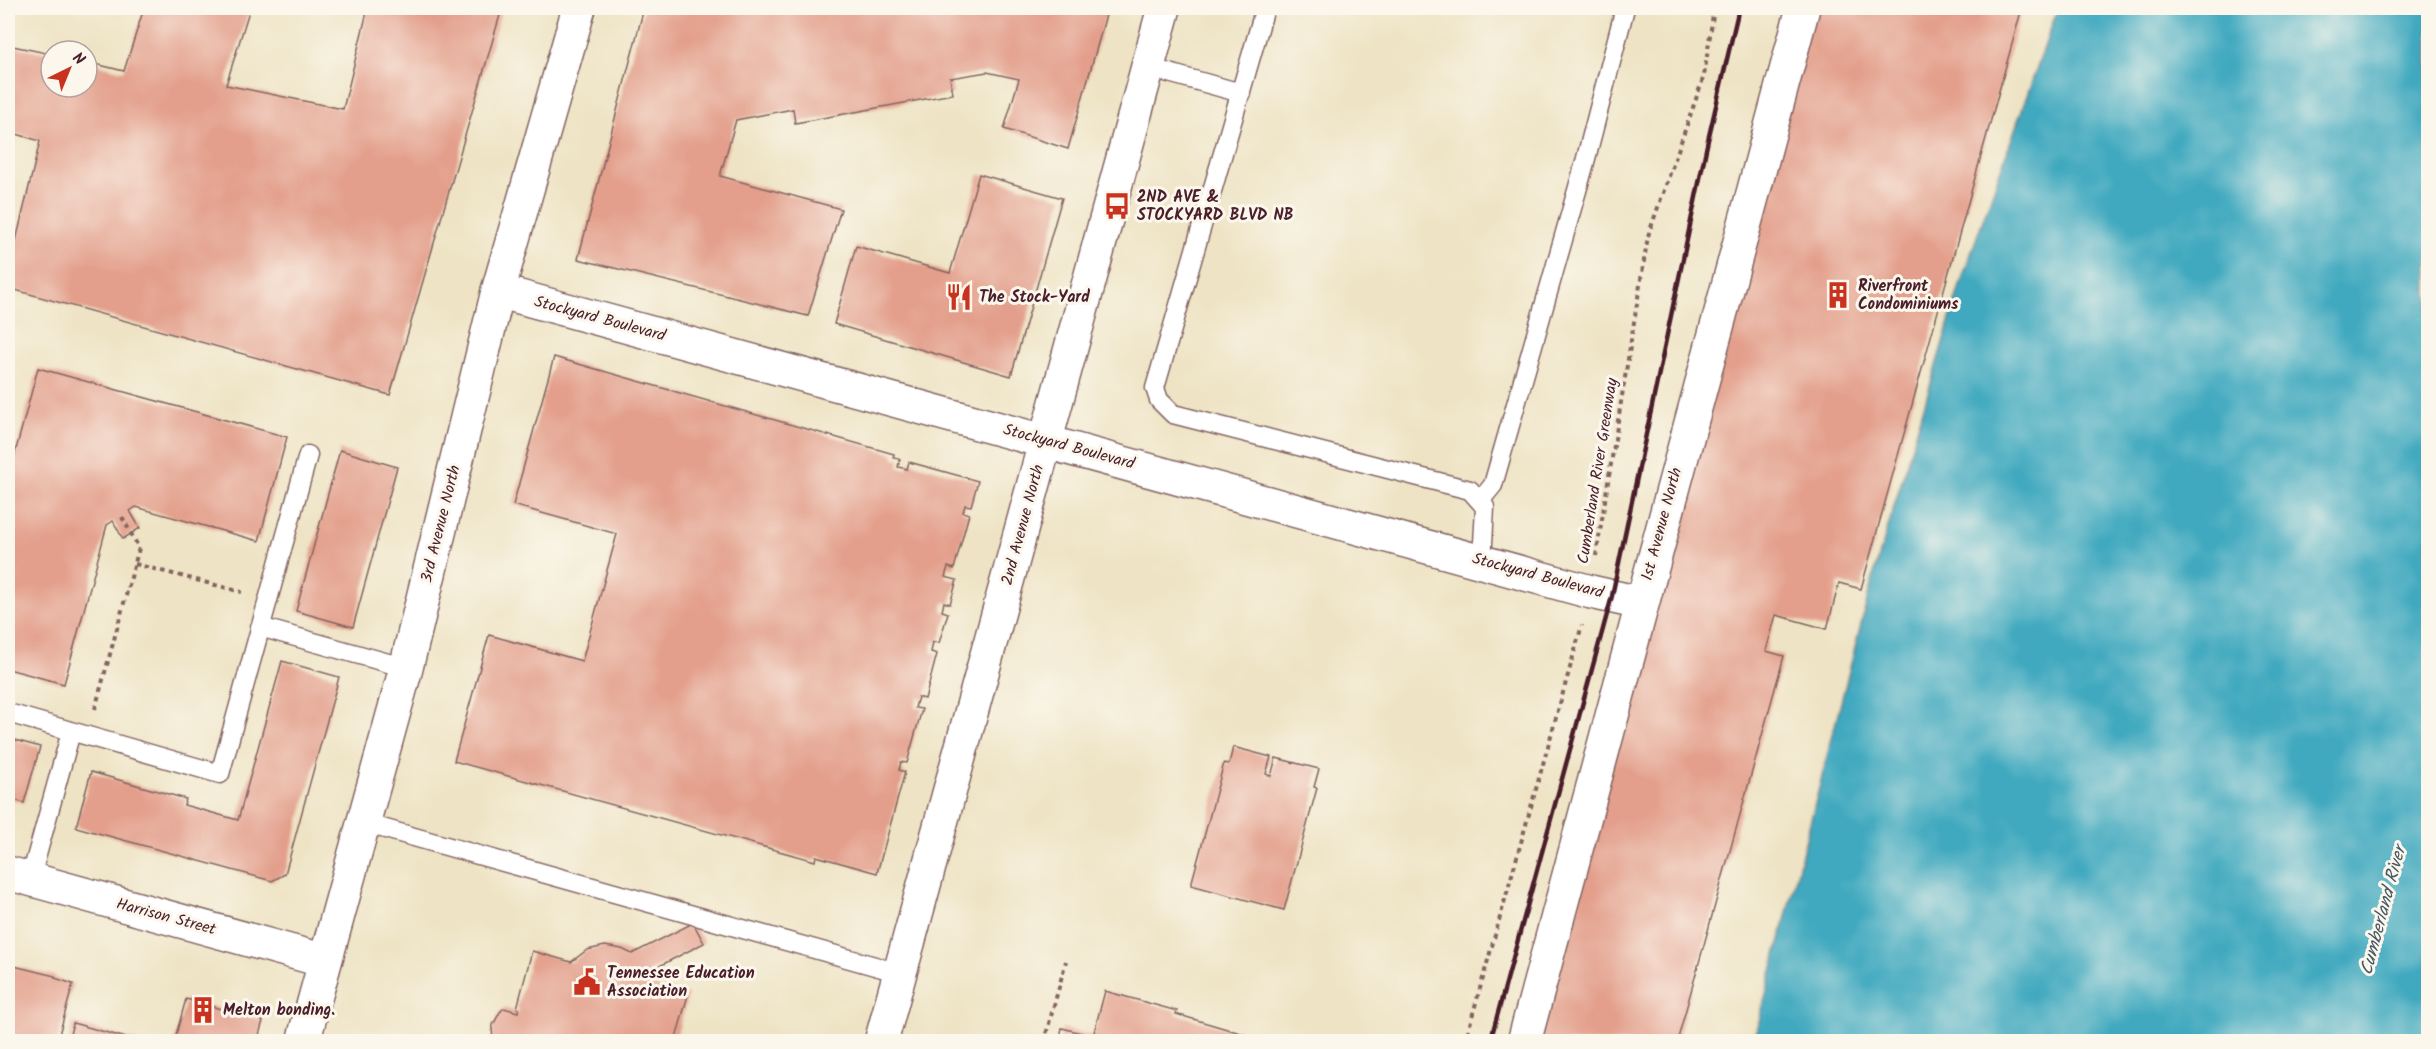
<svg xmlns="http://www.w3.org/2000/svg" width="2436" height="1049" font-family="Kalam,sans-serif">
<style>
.water{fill:#3fa9bf;stroke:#446475;stroke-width:1.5}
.building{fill:#e39f8b}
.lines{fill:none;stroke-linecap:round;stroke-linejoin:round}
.service-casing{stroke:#836461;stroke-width:21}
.minor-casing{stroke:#836461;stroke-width:36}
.tertiary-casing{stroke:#836461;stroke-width:36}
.path{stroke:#836461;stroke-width:4;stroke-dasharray:4.5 4.5;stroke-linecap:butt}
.service{stroke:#fff;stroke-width:18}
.minor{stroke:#fff;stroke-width:33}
.tertiary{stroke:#fff;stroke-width:33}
.rail{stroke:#4a1f2b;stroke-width:4.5}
.labels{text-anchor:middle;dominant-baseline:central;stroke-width:6;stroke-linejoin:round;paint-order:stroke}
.poi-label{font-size:16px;font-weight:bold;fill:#4a1f2b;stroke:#fbf7ec;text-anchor:start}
.street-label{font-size:16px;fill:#4a1f2b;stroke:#fbf7ec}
.water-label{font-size:18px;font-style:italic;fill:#465666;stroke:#fbf7ec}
</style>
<rect width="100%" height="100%" fill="#fbf7ec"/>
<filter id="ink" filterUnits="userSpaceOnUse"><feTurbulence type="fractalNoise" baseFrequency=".0167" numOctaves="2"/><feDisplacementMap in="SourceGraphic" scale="12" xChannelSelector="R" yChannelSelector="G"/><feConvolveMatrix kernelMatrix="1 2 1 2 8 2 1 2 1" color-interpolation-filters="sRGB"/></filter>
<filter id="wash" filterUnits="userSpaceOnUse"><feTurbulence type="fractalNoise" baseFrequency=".008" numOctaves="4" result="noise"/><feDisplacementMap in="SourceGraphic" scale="24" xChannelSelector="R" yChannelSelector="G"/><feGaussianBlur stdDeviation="1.35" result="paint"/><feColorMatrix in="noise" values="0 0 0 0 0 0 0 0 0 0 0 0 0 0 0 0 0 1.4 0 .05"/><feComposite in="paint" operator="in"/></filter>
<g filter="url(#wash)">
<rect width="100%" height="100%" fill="#eee3c4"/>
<!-- water -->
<path class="water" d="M 2058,8 L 2428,8 L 2428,1041 L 1754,1041 L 1874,574 L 1962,279 Z"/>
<g id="blocks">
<!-- building -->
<path class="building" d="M 144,8 L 250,8 L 226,85 L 343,109 L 368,8 L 502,8 L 390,395 L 8,288 L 8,274 L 40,141 L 13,133 L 8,150 L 8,45 L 51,54 L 51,87 L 87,87 L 87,62 L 124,71 Z
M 644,8 L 1108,8 L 1068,149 L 1004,129 L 1019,79 L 987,72 L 950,78 L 953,94 L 795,123 L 793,109 L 736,120 L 720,176 L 841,209 L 808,316 L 578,259 Z
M 1813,8 L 2022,8 L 1861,589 L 1839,583 L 1827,629 L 1776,615 L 1766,651 L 1784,656 L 1677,1042 L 1528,1042 Z
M 979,174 L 1062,198 L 1011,376 L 834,324 L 856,246 L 950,273 Z
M 554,357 L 894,454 L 893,458 L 900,459 L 898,467 L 907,469 L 909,462 L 978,481 L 971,506 L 965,505 L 963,512 L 969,514 L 954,569 L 948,567 L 945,577 L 957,580 L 950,604 L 944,602 L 942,611 L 948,613 L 939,643 L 933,642 L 931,652 L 937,654 L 925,699 L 918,697 L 915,708 L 922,709 L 907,763 L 901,762 L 899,770 L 905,772 L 877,873 L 816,856 L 815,861 L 454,761 L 489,635 L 582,661 L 617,534 L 513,505 Z
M 38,368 L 287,437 L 259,541 L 136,507 L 130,511 L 140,528 L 123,539 L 113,521 L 107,525 L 64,684 L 8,669 L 8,479 Z
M 340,450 L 397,467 L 353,627 L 296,611 Z
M 282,661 L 339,677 L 285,874 L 272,881 L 76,827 L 91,772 L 186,799 L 184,805 L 238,820 Z
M 8,738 L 40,747 L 24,803 L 8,798 Z
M 1233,747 L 1271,757 L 1266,774 L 1271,776 L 1276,758 L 1319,769 L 1314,787 L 1317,788 L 1284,910 L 1191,885 L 1224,763 L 1229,764 Z
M 693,923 L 704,943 L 648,972 L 652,985 L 688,995 L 675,1042 L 493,1042 L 492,1027 L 500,1012 L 504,1008 L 518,1012 L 519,1009 L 517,1008 L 532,951 L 571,962 L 587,950 L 605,946 L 622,949 L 632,954 Z
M 8,962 L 11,963 L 10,965 L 55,976 L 55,978 L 73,984 L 57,1042 L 8,1042 Z
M 1105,991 L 1177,1011 L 1176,1014 L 1271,1042 L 1059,1042 L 1062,1028 L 1093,1036 Z
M 186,999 L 263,1021 L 257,1042 L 174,1042 Z
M 73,1023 L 137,1041 L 137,1042 L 68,1042 Z"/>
</g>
</g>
<g filter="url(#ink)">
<use href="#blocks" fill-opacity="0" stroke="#836461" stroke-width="1.5"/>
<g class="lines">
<defs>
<path id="service" d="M 1265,8 L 1155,388 L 1159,400 L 1173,414 L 1470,490 L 1485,507 L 1482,562
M 1147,67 L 1241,93
M 1480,501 L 1493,485 L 1584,166 L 1625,8
M 260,627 L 406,668
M 8,713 L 220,774 L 308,455
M 364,823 L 900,973
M 30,880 L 71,732"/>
<path id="minor" d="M 498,291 L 1591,592 L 1640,603
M 1524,1042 L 1803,8"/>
<path id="tertiary" d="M 8,873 L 325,961
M 303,1042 L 406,668 L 498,291 L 579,8
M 881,1042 L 1164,8"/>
</defs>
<!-- service casing -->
<use href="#service" class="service-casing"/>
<!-- minor casing -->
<use href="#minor" class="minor-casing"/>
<!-- tertiary casing -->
<use href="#tertiary" class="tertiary-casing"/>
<!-- path -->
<path class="path" d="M 1596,556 L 1648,236 L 1704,76 L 1714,8
M 135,564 L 242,592
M 95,709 L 139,548 L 122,517
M 1044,1042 L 1066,961
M 1465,1042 L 1582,625"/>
<!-- service -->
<use href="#service" class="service"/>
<!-- minor -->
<use href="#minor" class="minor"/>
<!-- tertiary -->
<use href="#tertiary" class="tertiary"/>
<!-- rail -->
<path class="rail" d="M 1490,1042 L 1612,596 L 1708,140 L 1739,8"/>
</g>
</g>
<!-- icons -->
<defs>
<symbol id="bus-bare" viewBox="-9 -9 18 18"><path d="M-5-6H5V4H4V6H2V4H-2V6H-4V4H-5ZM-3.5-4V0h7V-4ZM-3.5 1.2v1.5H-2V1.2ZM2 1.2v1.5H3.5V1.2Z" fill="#c8321e" stroke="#fbf7ec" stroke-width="2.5" paint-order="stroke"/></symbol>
<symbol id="building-bare" viewBox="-9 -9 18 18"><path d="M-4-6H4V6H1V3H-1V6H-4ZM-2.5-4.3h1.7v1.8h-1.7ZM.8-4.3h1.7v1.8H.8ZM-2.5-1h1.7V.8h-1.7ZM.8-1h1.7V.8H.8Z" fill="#c8321e" stroke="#fbf7ec" stroke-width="2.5" paint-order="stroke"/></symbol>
<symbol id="restaurant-bare" viewBox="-9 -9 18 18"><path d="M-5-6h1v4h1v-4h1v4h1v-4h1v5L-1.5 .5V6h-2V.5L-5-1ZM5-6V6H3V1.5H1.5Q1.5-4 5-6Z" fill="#c8321e" stroke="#fbf7ec" stroke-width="2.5" paint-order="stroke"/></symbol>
<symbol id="civic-bare" viewBox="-9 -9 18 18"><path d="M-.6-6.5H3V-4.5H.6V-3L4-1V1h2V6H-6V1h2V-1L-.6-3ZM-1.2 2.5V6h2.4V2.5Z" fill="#c8321e" stroke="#fbf7ec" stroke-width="2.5" paint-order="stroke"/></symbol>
</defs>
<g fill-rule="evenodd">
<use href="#bus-bare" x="1098" y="187" width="38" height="38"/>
<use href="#building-bare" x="1819" y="276" width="38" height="38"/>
<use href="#restaurant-bare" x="940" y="278" width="38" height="38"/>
<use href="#civic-bare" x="568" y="963" width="38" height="38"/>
<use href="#building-bare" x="184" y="991" width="38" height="38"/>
</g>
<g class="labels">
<!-- poi labels -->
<g class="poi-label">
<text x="1137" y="197">2ND AVE &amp;<tspan x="1137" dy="18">STOCKYARD BLVD NB</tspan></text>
<text x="1858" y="286">Riverfront<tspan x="1858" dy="18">Condominiums</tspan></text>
<text x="979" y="297">The Stock-Yard</text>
<text x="607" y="973">Tennessee Education<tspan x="607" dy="18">Association</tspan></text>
<text x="223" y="1010">Melton bonding.</text>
</g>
<!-- street labels -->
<g class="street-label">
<text transform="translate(600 319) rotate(15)">Stockyard Boulevard</text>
<text transform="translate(1069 447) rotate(15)">Stockyard Boulevard</text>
<text transform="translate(1598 471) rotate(-81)">Cumberland River Greenway</text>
<text transform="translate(441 524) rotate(-76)">3rd Avenue North</text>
<text transform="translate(1662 524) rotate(-75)">1st Avenue North</text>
<text transform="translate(1023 525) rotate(-75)">2nd Avenue North</text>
<text transform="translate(1538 576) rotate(15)">Stockyard Boulevard</text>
<text transform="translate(166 917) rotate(15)">Harrison Street</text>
</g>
<!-- water labels -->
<g class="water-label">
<text transform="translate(2384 911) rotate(-75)">Cumberland River</text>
</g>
</g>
<!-- margin -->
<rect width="2436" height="1049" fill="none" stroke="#fbf7ec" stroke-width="30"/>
<!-- north arrow -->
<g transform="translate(69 69) rotate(43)"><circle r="28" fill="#fbf7ec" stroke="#b4a19f" stroke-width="1.5"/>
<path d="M0-4.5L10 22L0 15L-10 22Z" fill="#c8321e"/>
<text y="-9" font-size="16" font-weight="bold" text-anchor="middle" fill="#4a1f2b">N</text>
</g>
</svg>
